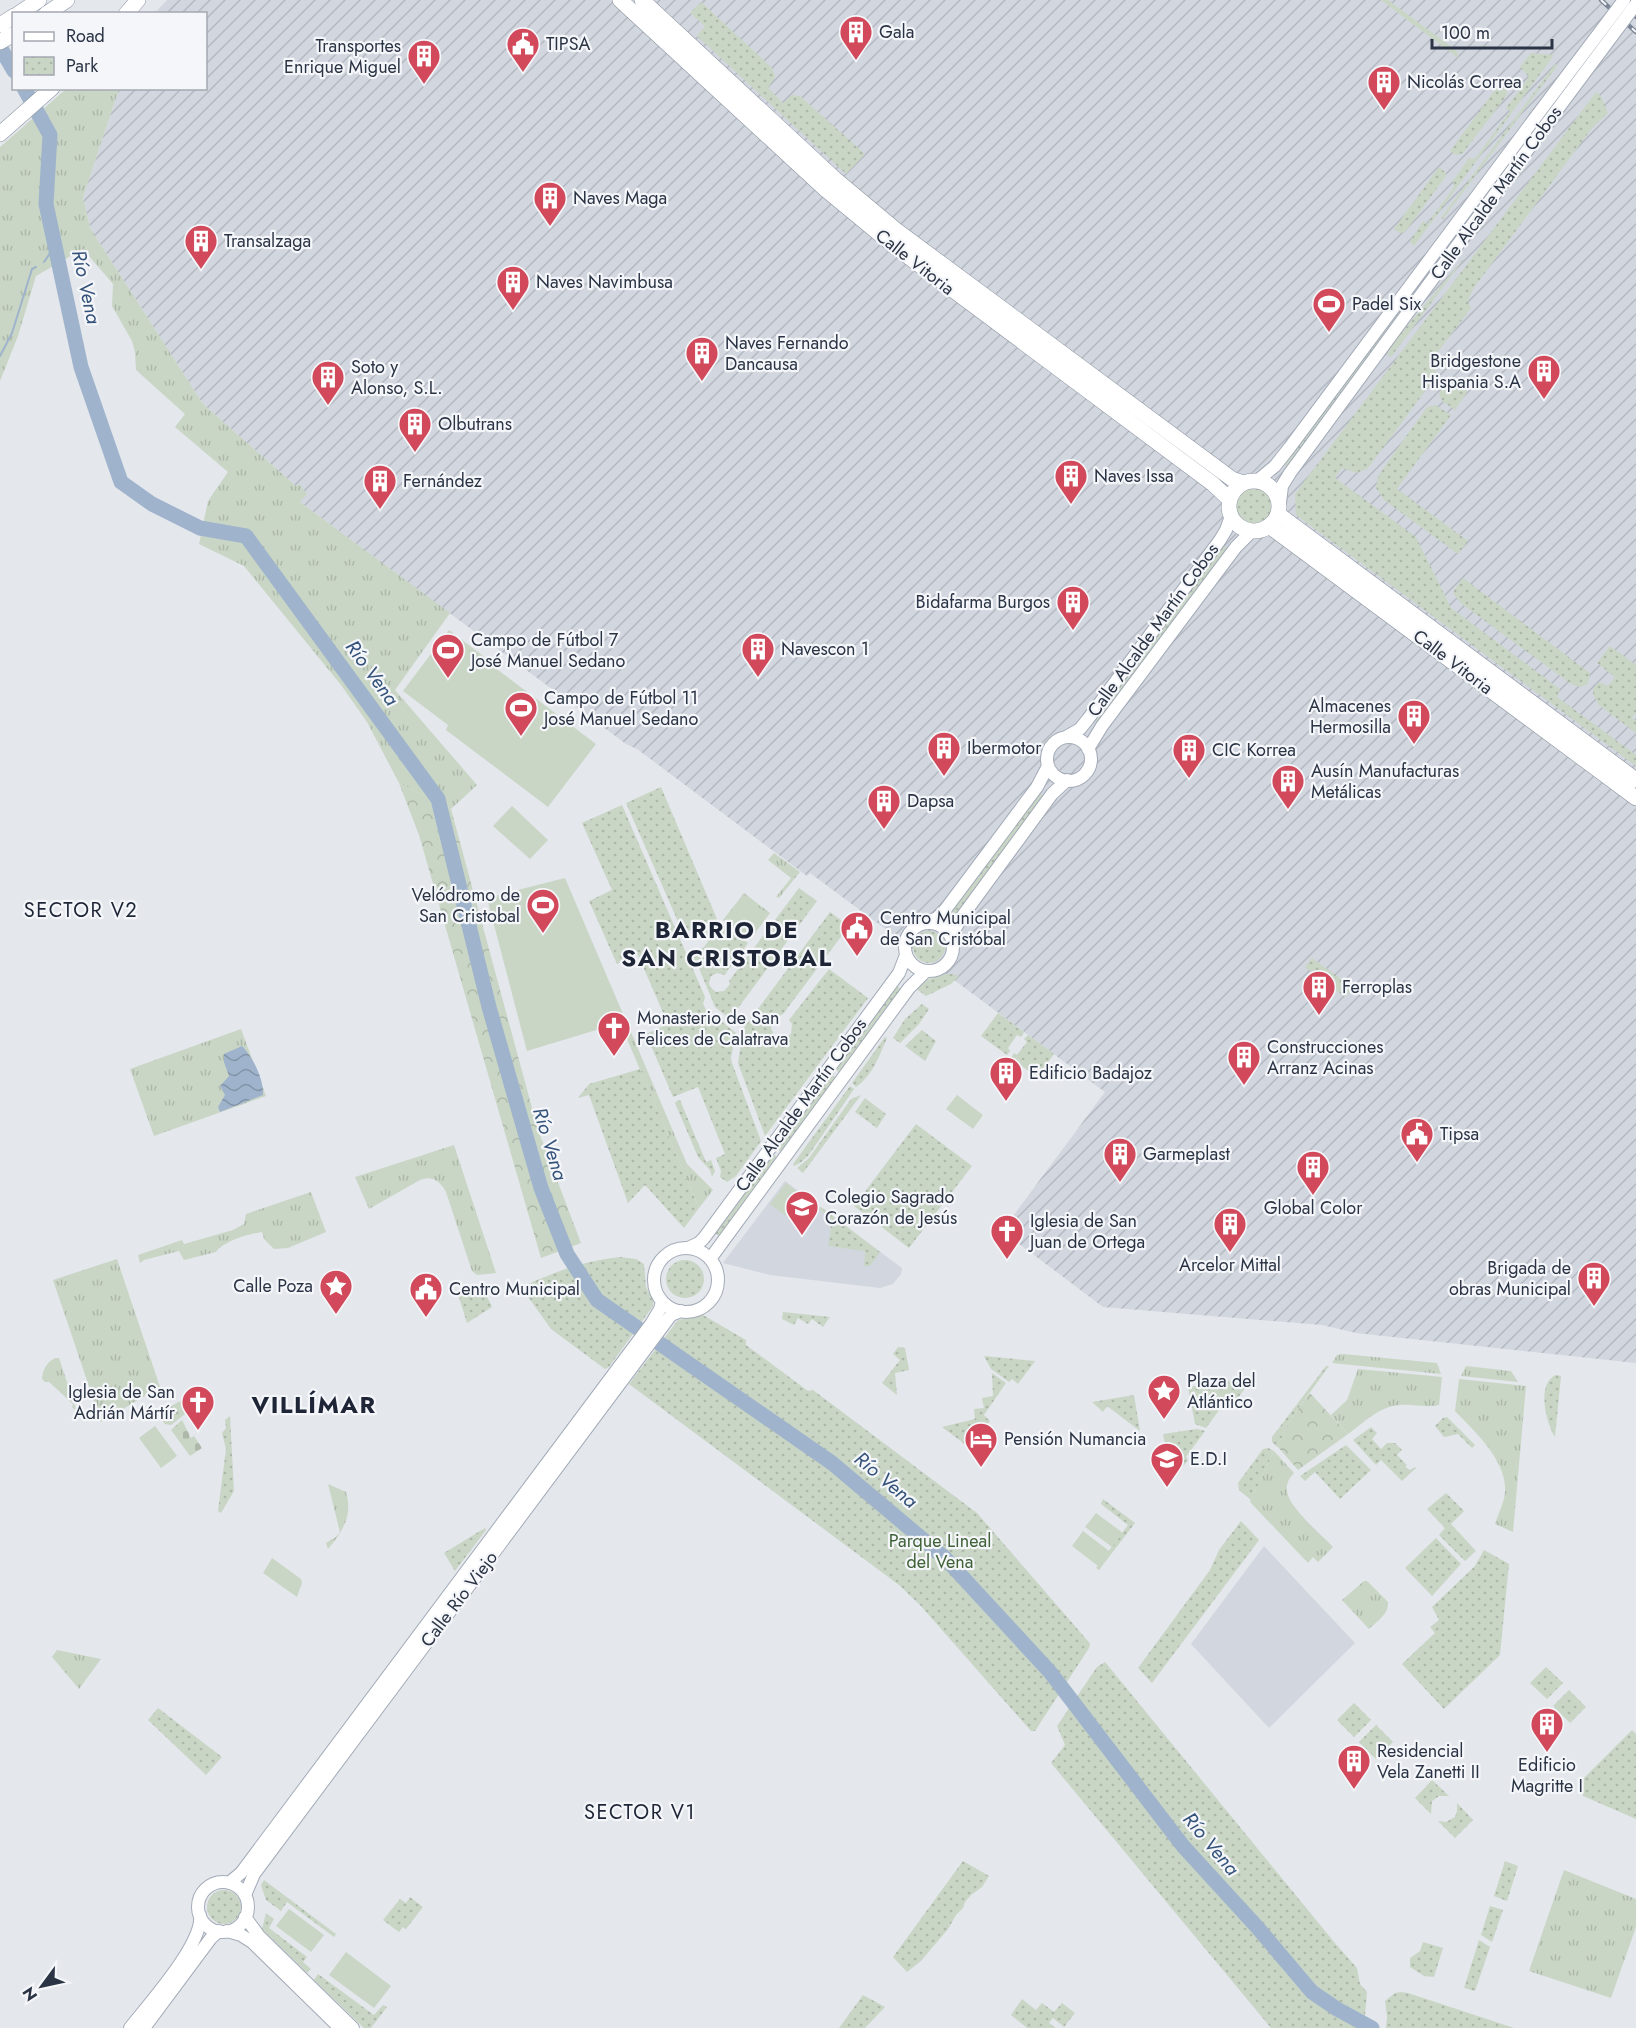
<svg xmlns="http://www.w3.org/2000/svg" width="1636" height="2028" font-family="Jost,sans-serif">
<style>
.built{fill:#d2d6de}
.industrial{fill:url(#industrial-furrows)}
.grass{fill:url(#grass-tufts)}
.forest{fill:url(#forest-crowns)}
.cemetery{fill:url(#cemetery-stones)}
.park{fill:url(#park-dots)}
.pitch{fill:#c9d6c5}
.water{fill:url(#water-waves)}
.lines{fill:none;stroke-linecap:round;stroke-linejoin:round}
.stream{stroke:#9fb4cc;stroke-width:2}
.river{stroke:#9fb4cc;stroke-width:15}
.major-casing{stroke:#a3abb8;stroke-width:14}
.highway-casing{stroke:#8b94a3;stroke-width:16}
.major{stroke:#fff;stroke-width:12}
.highway{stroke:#fff;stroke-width:15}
.rail-casing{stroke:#7d8696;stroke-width:4.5}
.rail{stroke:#f4f6f9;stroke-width:2;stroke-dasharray:7;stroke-linecap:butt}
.major-bridge-casing{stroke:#a3abb8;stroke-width:14;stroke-linecap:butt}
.major-bridge{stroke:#fff;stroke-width:12}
.labels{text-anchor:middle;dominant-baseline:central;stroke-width:4.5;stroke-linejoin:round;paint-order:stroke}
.poi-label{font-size:18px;fill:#2b3445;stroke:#f4f6f9;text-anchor:start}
.street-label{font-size:18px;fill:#2b3445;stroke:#f4f6f9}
.park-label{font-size:18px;fill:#3f6138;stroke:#f4f6f9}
.water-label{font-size:20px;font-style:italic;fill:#34527a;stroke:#f4f6f9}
.neighbourhood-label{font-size:20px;letter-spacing:1.5px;fill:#1d2536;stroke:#f4f6f9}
.district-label{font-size:24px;font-weight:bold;letter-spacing:1.5px;fill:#1d2536;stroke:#f4f6f9}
</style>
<defs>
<pattern id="industrial-furrows" width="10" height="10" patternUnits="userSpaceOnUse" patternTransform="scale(1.5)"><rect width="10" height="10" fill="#d2d6de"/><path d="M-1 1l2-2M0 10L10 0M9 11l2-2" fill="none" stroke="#b4b8c0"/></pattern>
<pattern id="grass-tufts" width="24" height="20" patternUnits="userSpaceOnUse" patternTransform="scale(1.5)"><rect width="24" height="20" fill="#c9d6c5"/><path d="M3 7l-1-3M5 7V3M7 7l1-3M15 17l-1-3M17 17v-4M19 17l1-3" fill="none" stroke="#adb8ab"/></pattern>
<pattern id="forest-crowns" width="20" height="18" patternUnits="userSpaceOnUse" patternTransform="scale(1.5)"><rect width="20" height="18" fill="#c9d6c5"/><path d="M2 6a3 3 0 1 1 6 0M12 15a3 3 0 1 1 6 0" fill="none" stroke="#adb8ab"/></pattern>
<pattern id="cemetery-stones" width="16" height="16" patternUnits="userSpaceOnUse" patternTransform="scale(1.5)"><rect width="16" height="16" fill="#c9d6c5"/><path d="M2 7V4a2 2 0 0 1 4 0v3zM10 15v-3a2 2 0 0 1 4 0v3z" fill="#adb8ab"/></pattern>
<pattern id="park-dots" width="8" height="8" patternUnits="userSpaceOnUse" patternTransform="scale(1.5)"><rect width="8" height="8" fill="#c9d6c5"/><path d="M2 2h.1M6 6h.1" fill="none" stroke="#adb8ab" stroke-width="1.8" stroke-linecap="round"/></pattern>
<pattern id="water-waves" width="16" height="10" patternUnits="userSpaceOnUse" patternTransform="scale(1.5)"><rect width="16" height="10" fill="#9fb4cc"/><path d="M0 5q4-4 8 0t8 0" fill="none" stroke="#8293a7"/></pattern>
</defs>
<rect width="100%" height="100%" fill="#e4e7ec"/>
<!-- built -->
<path class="built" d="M 785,1181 L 902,1268 L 901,1274 L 893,1284 L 880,1288 L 770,1275 L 723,1263 Z
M 1264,1546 L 1355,1643 L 1269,1728 L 1191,1644 Z"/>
<!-- industrial -->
<path class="industrial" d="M 167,0 L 1636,0 L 1636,1363 L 1356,1333 L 1322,1325 L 1103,1307 L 1002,1231 L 1105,1092 L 810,873 L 807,876 L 637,749 L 626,744 L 300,502 L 299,484 L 296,486 L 203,404 L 90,228 L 83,197 L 119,89 L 206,88 L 206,14 L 155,13 Z"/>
<!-- grass -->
<path class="grass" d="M 1381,0 L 1388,0 L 1457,51 L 1458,58 Z
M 66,89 L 119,89 L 83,197 L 90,228 L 203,404 L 296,486 L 299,484 L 307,494 L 300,502 L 450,613 L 395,690 L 477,785 L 451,809 L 399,783 L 367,722 L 341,685 L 244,566 L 199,544 L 208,501 L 228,472 L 175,427 L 185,414 L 136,370 L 135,352 L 132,341 L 112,306 L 113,284 L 83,249 L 36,276 L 18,336 L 0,381 L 0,147 Z
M 774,853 L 800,872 L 779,898 L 776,897 L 791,878 L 768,860 Z
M 744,893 L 770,913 L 750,940 L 723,920 Z
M 707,929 L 734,963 L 728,970 L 701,973 L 692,954 L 704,947 L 709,940 L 706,932 L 703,931 Z
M 241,1029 L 266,1096 L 154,1136 L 130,1069 Z
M 630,1030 L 687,1164 L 713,1190 L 699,1208 L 624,1032 Z
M 454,1145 L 496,1273 L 477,1275 L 472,1271 L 446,1192 C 440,1181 432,1175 420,1180 L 369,1209 L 355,1177 Z
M 311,1192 L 326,1232 L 288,1248 L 274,1249 L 264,1239 L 262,1232 C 248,1234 224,1241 216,1252 L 184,1260 L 179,1251 L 144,1260 L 140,1263 L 138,1255 L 182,1240 L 184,1244 L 233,1230 L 244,1224 L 246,1214 Z
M 117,1259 L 160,1387 L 101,1422 L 53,1280 Z
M 1343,1354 L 1437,1363 L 1441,1374 L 1332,1363 L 1337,1355 Z
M 55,1358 L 59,1358 L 77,1412 L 72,1407 L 73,1404 L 49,1382 L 45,1382 L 42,1379 C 42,1371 47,1362 55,1358 Z
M 1466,1366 L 1511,1371 L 1518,1382 L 1461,1376 Z
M 1358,1369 L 1442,1377 L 1439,1405 C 1427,1408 1413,1404 1401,1405 C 1379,1406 1365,1422 1348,1434 L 1331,1415 L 1347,1400 Z
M 1459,1379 L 1526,1386 L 1513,1532 L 1495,1524 C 1498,1514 1504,1503 1505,1493 C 1508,1461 1474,1431 1455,1411 Z
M 1274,1451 L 1294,1473 C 1289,1478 1286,1484 1287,1491 C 1289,1508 1321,1534 1333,1547 L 1318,1562 L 1313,1557 L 1308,1563 L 1250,1502 Z
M 328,1484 L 346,1492 C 353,1516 343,1531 328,1549 L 326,1543 L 336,1537 L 340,1532 Z
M 1364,1581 L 1367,1581 L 1388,1602 C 1389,1614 1377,1621 1369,1629 L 1342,1600 Z
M 57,1650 L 101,1659 L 79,1689 L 52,1657 Z
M 1564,1870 L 1636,1899 L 1636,1927 L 1611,1998 L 1529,1971 Z"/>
<!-- forest -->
<path class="forest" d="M 399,783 L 451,809 L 538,1130 L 581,1243 L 541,1258 L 419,835 Z
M 1310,1393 L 1348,1434 L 1298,1470 L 1277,1446 L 1290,1420 Z"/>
<!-- cemetery -->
<path class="cemetery" d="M 182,1420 L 191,1438 L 194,1436 L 202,1448 L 190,1456 L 171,1430 Z"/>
<!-- park -->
<path class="park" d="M 701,2 L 772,68 L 775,77 L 768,88 L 783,103 L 792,95 L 800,96 L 865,154 L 846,174 L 697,36 L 705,26 L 690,13 Z
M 1531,53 L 1554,55 L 1414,246 L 1410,241 L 1423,221 L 1427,224 L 1454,187 L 1453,181 L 1469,158 L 1475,159 L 1510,111 L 1506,108 L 1529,77 L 1520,67 Z
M 1555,64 L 1557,66 L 1443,219 L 1441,218 Z
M 1500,83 L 1506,87 L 1507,95 L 1463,153 L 1456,155 L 1450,151 Z
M 1596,92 L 1601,96 L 1608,113 L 1592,128 L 1473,289 L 1468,301 L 1471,308 L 1431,361 L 1436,370 L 1434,379 L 1368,468 L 1357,473 L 1342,468 L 1335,478 L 1416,537 L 1451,608 L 1560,689 L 1557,697 L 1636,755 L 1636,766 L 1296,515 L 1295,494 Z
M 1439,167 L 1446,173 L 1446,176 L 1405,232 L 1400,233 L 1394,229 Z
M 1469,252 L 1391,357 L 1388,355 L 1387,350 Z
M 1427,272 L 1429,275 L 1288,467 L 1283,463 Z
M 1449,384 L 1457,385 L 1468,391 L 1455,410 L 1442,401 L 1439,394 L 1442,388 Z
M 1435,405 L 1451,415 L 1397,489 L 1468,541 L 1458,554 L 1384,500 L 1376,488 L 1378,476 L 1427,407 Z
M1235 505a19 19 0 1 1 38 0a19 19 0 1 1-38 0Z
M 1222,545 L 1228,549 L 1099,724 L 1093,719 Z
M 1463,578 L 1590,673 L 1588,684 L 1580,687 L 1571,684 L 1463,605 L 1454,595 L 1454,590 Z
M 1610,646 L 1636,665 L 1636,713 L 1632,718 L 1636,721 L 1636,733 L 1599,705 L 1593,694 L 1593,689 L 1599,682 L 1608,686 L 1615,677 L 1597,663 Z
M 661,787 L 717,919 L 683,933 L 626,803 Z
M 1039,793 L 1044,797 L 957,915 L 951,911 Z
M 622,805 L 705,997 L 703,1004 L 709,1015 L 716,1017 L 736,1033 L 731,1058 L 732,1063 L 761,1141 L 736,1176 L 727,1182 L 720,1177 L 721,1171 L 716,1158 L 725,1154 L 698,1087 L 673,1097 L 646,1034 L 668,1024 L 638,955 L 617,964 L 589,901 L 612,890 L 582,823 Z
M 799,888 L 817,901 L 730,1019 L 715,1007 L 701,973 L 728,970 L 725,975 L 717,973 L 711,976 L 709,983 L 710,987 L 716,992 L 724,991 L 730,984 L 729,981 Z
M 830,912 L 849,926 L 783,1014 L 777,1017 L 771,1026 C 772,1034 775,1038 783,1039 L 791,1034 L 792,1024 L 789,1020 L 829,969 L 868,998 L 765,1136 L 738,1063 L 743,1029 Z
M 721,923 L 748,943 L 734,963 L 707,929 Z
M913 947a16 16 0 1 1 32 0a16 16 0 1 1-32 0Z
M 1312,958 L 1353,988 L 1345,997 L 1305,967 Z
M 942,974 L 953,974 L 959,976 L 951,984 L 926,996 L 915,988 L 922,982 Z
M 896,985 L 902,990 L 840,1073 L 835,1069 Z
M 922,1004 L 929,1009 L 919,1024 L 900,1043 L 893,1038 L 905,1019 Z
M 998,1013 L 1024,1032 L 1021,1037 L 1017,1035 L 1008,1048 L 1010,1051 L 1007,1055 L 981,1036 Z
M 922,1030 L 936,1041 L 925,1061 L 905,1046 Z
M 1028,1035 L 1054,1054 L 1037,1077 L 1011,1058 L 1014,1053 L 1017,1055 L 1027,1042 L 1024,1039 Z
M 885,1037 L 887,1038 C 879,1056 873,1075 856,1087 L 852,1083 Z
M 640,1069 L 699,1208 L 684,1228 L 645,1185 L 628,1203 L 589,1095 L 578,1098 L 589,1084 Z
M 831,1074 L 837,1078 L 781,1152 L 776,1148 Z
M 850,1086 L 854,1089 L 808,1156 L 800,1163 L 794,1166 L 793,1164 Z
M 861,1095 L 803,1173 L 797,1168 L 809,1158 L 851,1099 Z
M 865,1098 L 886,1114 L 877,1128 L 855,1112 Z
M 678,1100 L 680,1100 L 706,1162 L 711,1160 L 715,1171 L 712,1177 L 710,1170 L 698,1157 L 675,1103 Z
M 916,1124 L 972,1166 L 909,1248 L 854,1206 Z
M 772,1153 L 777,1157 L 719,1236 L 713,1232 Z
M 821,1207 L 880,1252 L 870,1266 L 864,1266 L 865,1251 L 828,1246 C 831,1228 835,1220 819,1209 Z
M 620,1257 L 636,1259 L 644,1264 L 646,1287 L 653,1300 L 653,1306 L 609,1367 L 605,1369 L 551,1329 L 526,1294 L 528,1284 C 557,1271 588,1260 620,1257 Z
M666 1279a19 19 0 1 1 38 0a19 19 0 1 1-38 0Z
M 484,1290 L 492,1307 L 467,1323 L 458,1294 Z
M 783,1312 L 830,1317 L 823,1327 L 812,1319 L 808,1324 L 798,1318 L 794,1325 L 782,1319 Z
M 703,1315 L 746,1340 L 746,1345 L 808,1391 L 813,1390 L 977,1513 L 1087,1640 L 1090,1644 L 1089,1648 L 1035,1731 L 1031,1731 L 920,1605 L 899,1585 L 629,1384 L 678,1320 Z
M 898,1347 L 905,1348 L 909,1370 L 895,1373 L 897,1395 L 882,1383 L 900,1360 L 893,1354 Z
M 984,1356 L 1035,1361 L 1018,1384 L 1012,1379 L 1009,1382 L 991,1369 Z
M 1326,1366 L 1329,1366 L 1290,1420 L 1277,1447 L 1272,1442 L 1272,1437 Z
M 992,1373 L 1006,1383 L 984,1415 L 990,1421 L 970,1448 L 942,1427 L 975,1419 L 974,1409 L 984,1408 L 982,1398 L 993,1396 Z
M 1556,1375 L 1561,1376 L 1555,1437 C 1546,1424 1536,1383 1556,1375 Z
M 1235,1380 L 1250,1381 L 1235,1402 L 1228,1398 L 1206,1428 L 1195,1424 L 1188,1387 Z
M 191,1395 L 196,1401 L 194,1407 L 171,1425 L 165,1424 L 157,1414 Z
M 1134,1395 L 1140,1431 L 1107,1406 L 1103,1412 L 1092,1402 Z
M 230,1416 L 234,1491 L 221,1513 L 218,1511 L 226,1449 L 222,1433 L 226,1428 L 225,1420 Z
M 1447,1417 L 1475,1445 L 1472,1448 L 1458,1434 L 1444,1437 L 1435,1426 L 1443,1418 Z
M 1371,1427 L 1377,1433 L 1372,1439 L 1381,1449 L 1387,1443 L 1395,1443 L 1402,1450 L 1397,1455 L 1407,1465 L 1405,1467 L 1410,1470 L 1415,1467 L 1416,1468 L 1402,1481 L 1381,1460 L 1376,1465 L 1353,1440 Z
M 1197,1429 L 1205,1431 L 1186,1457 L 1188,1460 L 1181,1469 L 1167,1458 L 1163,1434 Z
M 1346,1445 L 1371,1470 L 1340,1499 L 1315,1472 L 1305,1481 L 1300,1476 Z
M 1268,1448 L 1274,1451 L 1251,1500 L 1239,1490 L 1238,1483 L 1263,1449 Z
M 1446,1493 L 1464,1511 L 1451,1524 L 1476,1551 L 1465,1561 L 1439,1535 L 1445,1528 L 1427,1509 Z
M 1103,1499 L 1135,1523 L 1099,1570 L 1096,1568 L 1128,1525 L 1101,1504 Z
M 1241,1521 L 1259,1540 L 1152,1683 L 1138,1668 L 1210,1570 L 1219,1550 Z
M 485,1528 L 486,1530 L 455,1571 L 444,1553 Z
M 1436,1538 L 1461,1564 L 1432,1596 L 1405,1568 Z
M 1484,1550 L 1509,1564 L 1500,1655 L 1444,1709 L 1402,1664 L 1435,1633 L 1430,1627 L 1439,1620 L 1432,1607 L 1475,1566 Z
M 1105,1662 L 1334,1942 L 1357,1968 L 1360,1984 L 1367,1992 L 1364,2028 L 1271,2028 L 1051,1763 L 1065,1745 L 1057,1726 L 1097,1667 Z
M 1546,1667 L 1563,1683 L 1547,1699 L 1530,1683 Z
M 1569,1690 L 1586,1707 L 1570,1723 L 1553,1706 Z
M 1354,1703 L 1371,1720 L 1354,1737 L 1337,1720 Z
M 158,1708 L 222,1757 L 206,1775 L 148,1720 Z
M 1376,1725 L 1393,1742 L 1376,1759 L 1359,1742 Z
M 1632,1730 L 1636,1734 L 1636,1819 L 1583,1796 L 1581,1781 Z
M 1432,1780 L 1449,1796 L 1439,1796 L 1432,1801 L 1431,1814 L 1415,1798 Z
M 1457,1803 L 1473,1820 L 1455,1838 L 1438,1821 L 1446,1822 L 1455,1817 L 1457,1811 Z
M 963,1861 L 989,1876 L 982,1887 L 971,1895 L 965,1902 L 963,1908 L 956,1915 L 948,1929 L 921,1961 L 907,1972 L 893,1957 Z
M 1505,1861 L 1518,1866 L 1507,1901 L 1494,1896 Z
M 264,1880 L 336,1934 L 334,1937 L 287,1902 L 281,1911 L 266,1900 L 261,1885 Z
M207 1907a17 17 0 1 1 34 0a17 17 0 1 1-34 0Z
M 410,1897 L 423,1907 L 406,1929 L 403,1927 L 399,1932 L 383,1920 L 400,1899 L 406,1903 Z
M 1490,1906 L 1503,1910 L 1492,1942 L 1481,1935 Z
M 266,1913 L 274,1919 L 269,1928 L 307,1957 L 303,1962 L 311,1969 L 307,1973 L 262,1929 Z
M 1479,1940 L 1490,1947 L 1475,1991 L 1464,1988 Z
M 1423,1942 L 1443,1948 L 1434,1977 L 1424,1976 L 1410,1967 L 1410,1958 L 1420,1951 Z
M 318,1974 L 374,2015 L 383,2005 L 387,2007 L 371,2028 L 364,2028 L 314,1980 Z
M 1401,1992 L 1408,1993 L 1514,2028 L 1386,2028 L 1387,2017 L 1385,2001 L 1395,1993 Z
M 863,1995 L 885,2007 L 865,2028 L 839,2028 Z
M 1022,1999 L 1036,2010 L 1042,2003 L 1054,2012 L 1062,2003 L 1075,2013 L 1064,2027 L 1053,2018 L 1049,2023 L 1056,2028 L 1027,2028 L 1011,2015 Z"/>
<!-- pitch -->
<path class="pitch" d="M 449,630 L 495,665 L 494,667 L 596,744 L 548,807 L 446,730 L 448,725 L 403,691 Z
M 512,806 L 548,840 L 530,859 L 493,826 Z
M 565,878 L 626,1021 L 527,1051 L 487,898 Z
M 745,897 L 766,913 L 751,933 L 730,917 Z
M 957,1095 L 983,1115 L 973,1129 L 946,1109 Z
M 786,1183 L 816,1206 L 801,1227 L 770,1204 Z
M 155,1426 L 177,1456 L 161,1468 L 139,1438 Z
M 1096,1513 L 1123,1533 L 1112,1547 L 1085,1527 Z
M 1083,1531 L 1109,1551 L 1098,1566 L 1072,1546 Z
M 272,1558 L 301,1579 L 302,1583 L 297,1597 L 263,1573 Z
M 289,1909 L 324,1935 L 311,1952 L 276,1926 Z
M 346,1952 L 391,1986 L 374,2008 L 329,1975 Z"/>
<!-- water -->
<path class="water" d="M 242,1046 C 253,1057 264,1080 263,1095 L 220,1112 L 218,1107 L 225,1095 L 220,1086 L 229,1076 L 224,1062 L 224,1054 Z"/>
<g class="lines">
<!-- stream -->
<path class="stream" d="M 44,262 L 55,246
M 0,356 L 12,333 L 32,269 L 36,267"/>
<!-- river -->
<path class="river" d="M 0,47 L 14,71
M 24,88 L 50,135 L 46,204 L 81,367 L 121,482 L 152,504 L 200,528 L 246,536 L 438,799 L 489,1007 L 541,1188 L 567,1254 L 597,1300 L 832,1463 L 945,1558 L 1050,1672 L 1183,1846 L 1257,1927 L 1312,1992 L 1337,2009 L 1372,2028"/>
<defs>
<path id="major" d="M 1257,481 L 1275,466 L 1290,447 L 1538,114
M 1280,503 L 1282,486 L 1290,473 L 1548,122
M 1066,737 L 1080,729 L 1088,719 L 1220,540 L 1226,530 L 1231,516
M1047 759a22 22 0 1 1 44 0a22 22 0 1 1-44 0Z
M 1088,749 L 1102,726 L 1236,547 L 1252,531
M905 947a24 24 0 1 1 48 0a24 24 0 1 1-48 0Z
M 926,923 L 937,918 L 945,910 L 1037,787 L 1048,766
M 951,936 L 961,918 L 1052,794 L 1067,780
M 688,1248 L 699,1243 L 704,1238 L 899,973 L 906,955
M654 1280a32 32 0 1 1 64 0a32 32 0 1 1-64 0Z
M 710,1259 L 909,988 L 926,971
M198 1907a25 25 0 1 1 50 0a25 25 0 1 1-50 0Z
M 229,1883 L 241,1873 L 651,1324 L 660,1309 L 662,1301
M 245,1895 L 254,1874 L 630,1370 L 671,1315 L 681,1311
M 245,1917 L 259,1936 L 353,2028
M 227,1931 L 241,1935 L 252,1942 L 340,2028
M 130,2028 C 148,2005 204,1943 200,1915
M 144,2028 L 211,1938 L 219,1931"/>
<path id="highway" d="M 620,0 L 825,189 L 894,246 L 1213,484 L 1230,500
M 642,0 L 835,179 L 896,230 L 1232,479 L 1243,483
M 18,14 L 39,0
M 46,14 L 67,0
M 126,14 L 138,0
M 0,25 L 14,16
M 0,42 L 14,34
M 0,134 L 52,88
M1229 506a25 25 0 1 1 50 0a25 25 0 1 1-50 0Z
M 1278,514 L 1636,780
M 1269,526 L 1636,798"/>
</defs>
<!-- major casing -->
<use href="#major" class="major-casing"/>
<!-- highway casing -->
<use href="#highway" class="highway-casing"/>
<!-- major -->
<use href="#major" class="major"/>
<!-- highway -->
<use href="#highway" class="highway"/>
<defs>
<path id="rail" d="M 1601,0 L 1636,32
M 1619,0 L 1636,17"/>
</defs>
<!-- rail casing -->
<use href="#rail" class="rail-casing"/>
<!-- rail -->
<use href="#rail" class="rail"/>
<defs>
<path id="major-bridge" d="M 1538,114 L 1624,0
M 1548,122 L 1636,4"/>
</defs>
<!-- major-bridge casing -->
<use href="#major-bridge" class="major-bridge-casing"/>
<!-- major-bridge -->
<use href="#major-bridge" class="major-bridge"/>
</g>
<!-- icons -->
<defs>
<symbol id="building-pin" viewBox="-11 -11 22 30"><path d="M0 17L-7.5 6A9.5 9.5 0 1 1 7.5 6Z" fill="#d1495b" stroke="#f4f6f9"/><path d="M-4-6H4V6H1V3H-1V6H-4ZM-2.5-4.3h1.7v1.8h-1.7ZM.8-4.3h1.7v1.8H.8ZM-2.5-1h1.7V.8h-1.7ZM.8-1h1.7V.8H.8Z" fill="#fff"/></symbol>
<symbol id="civic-pin" viewBox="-11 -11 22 30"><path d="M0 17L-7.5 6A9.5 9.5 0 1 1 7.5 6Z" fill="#d1495b" stroke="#f4f6f9"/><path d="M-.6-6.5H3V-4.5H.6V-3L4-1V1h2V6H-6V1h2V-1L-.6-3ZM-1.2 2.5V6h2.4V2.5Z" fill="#fff"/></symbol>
<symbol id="stadium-pin" viewBox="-11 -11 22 30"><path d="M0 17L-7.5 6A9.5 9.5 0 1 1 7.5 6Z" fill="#d1495b" stroke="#f4f6f9"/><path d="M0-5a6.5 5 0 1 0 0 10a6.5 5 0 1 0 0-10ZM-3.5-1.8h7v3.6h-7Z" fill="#fff"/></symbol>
<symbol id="church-pin" viewBox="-11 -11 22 30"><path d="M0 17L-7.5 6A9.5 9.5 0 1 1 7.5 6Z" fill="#d1495b" stroke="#f4f6f9"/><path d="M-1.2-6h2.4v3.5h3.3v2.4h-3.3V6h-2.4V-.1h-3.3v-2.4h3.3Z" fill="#fff"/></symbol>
<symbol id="school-pin" viewBox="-11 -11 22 30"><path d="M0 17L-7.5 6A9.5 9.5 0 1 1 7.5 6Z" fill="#d1495b" stroke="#f4f6f9"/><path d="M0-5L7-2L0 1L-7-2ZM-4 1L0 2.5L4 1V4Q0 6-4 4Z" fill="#fff"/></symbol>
<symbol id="sight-pin" viewBox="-11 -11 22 30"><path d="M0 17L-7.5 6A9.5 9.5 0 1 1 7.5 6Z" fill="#d1495b" stroke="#f4f6f9"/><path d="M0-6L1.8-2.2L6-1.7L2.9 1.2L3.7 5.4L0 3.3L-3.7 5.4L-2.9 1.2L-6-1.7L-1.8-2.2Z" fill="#fff"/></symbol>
<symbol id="hotel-pin" viewBox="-11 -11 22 30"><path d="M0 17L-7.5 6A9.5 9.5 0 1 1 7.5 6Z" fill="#d1495b" stroke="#f4f6f9"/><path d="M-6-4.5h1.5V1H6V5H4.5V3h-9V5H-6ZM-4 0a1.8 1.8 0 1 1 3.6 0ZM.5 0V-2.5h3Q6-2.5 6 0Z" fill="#fff"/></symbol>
</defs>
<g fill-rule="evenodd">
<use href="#building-pin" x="837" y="13" width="38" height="52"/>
<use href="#civic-pin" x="504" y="25" width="38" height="52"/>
<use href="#building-pin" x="405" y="37" width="38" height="52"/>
<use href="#building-pin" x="1365" y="63" width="38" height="52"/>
<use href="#building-pin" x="531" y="179" width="38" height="52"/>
<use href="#building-pin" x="182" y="222" width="38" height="52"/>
<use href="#building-pin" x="494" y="263" width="38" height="52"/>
<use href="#stadium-pin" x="1310" y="285" width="38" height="52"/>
<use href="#building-pin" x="683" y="334" width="38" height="52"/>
<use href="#building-pin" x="1525" y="352" width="38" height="52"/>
<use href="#building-pin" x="309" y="358" width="38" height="52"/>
<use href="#building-pin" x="396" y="405" width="38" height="52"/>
<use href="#building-pin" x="1052" y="457" width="38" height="52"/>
<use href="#building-pin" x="361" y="462" width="38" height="52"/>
<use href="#building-pin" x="1054" y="583" width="38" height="52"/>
<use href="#building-pin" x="739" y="630" width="38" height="52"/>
<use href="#stadium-pin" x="429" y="631" width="38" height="52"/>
<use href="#stadium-pin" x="502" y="689" width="38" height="52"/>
<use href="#building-pin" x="1395" y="697" width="38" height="52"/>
<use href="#building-pin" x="925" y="729" width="38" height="52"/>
<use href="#building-pin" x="1170" y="731" width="38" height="52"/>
<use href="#building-pin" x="1269" y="762" width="38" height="52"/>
<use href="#building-pin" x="865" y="782" width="38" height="52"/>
<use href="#stadium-pin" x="524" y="886" width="38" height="52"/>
<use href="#civic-pin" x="838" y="909" width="38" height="52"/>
<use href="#building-pin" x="1300" y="968" width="38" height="52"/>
<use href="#church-pin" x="595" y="1009" width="38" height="52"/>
<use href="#building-pin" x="1225" y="1038" width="38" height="52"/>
<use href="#building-pin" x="987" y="1054" width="38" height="52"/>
<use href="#civic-pin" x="1398" y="1115" width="38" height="52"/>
<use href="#building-pin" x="1101" y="1135" width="38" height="52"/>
<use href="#building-pin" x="1294" y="1148" width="38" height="52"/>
<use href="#school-pin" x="783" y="1188" width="38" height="52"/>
<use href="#building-pin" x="1211" y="1205" width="38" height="52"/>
<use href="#church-pin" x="988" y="1212" width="38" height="52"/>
<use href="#building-pin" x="1575" y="1259" width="38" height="52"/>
<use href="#sight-pin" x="317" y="1267" width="38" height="52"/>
<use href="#civic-pin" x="407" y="1270" width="38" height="52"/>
<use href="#sight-pin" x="1145" y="1372" width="38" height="52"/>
<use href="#church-pin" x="179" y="1383" width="38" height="52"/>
<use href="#hotel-pin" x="962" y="1420" width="38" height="52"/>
<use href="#school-pin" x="1148" y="1440" width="38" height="52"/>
<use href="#building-pin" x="1528" y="1705" width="38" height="52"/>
<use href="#building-pin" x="1335" y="1742" width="38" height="52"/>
</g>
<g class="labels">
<!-- poi labels -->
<g class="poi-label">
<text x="879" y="32">Gala</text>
<text x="546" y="44">TIPSA</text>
<text x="401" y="46" text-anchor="end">Transportes<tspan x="401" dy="21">Enrique Miguel</tspan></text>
<text x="1407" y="82">Nicolás Correa</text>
<text x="573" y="198">Naves Maga</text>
<text x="224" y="241">Transalzaga</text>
<text x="536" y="282">Naves Navimbusa</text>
<text x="1352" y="304">Padel Six</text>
<text x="725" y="343">Naves Fernando<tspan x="725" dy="21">Dancausa</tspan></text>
<text x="1521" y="361" text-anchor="end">Bridgestone<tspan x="1521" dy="21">Hispania S.A</tspan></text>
<text x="351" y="367">Soto y<tspan x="351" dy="21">Alonso, S.L.</tspan></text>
<text x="438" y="424">Olbutrans</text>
<text x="1094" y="476">Naves Issa</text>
<text x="403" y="481">Fernández</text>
<text x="1050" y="602" text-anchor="end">Bidafarma Burgos</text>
<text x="471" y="640">Campo de Fútbol 7<tspan x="471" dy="21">José Manuel Sedano</tspan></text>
<text x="781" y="649">Navescon 1</text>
<text x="544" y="698">Campo de Fútbol 11<tspan x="544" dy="21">José Manuel Sedano</tspan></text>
<text x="1391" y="706" text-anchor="end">Almacenes<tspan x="1391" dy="21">Hermosilla</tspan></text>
<text x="967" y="748">Ibermotor</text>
<text x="1212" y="750">CIC Korrea</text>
<text x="1311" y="771">Ausín Manufacturas<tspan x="1311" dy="21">Metálicas</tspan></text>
<text x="907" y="801">Dapsa</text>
<text x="520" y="895" text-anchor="end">Velódromo de<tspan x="520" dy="21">San Cristobal</tspan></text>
<text x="880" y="918">Centro Municipal<tspan x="880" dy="21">de San Cristóbal</tspan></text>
<text x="1342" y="987">Ferroplas</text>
<text x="637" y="1018">Monasterio de San<tspan x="637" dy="21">Felices de Calatrava</tspan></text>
<text x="1267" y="1047">Construcciones<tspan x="1267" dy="21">Arranz Acinas</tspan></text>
<text x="1029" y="1073">Edificio Badajoz</text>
<text x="1440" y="1134">Tipsa</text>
<text x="1143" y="1154">Garmeplast</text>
<text x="825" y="1197">Colegio Sagrado<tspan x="825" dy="21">Corazón de Jesús</tspan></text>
<text x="1313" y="1208" text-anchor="middle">Global Color</text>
<text x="1030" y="1221">Iglesia de San<tspan x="1030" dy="21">Juan de Ortega</tspan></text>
<text x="1230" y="1265" text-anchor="middle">Arcelor Mittal</text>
<text x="1571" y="1268" text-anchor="end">Brigada de<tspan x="1571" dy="21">obras Municipal</tspan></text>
<text x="313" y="1286" text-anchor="end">Calle Poza</text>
<text x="449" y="1289">Centro Municipal</text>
<text x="1187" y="1381">Plaza del<tspan x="1187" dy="21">Atlántico</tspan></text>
<text x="175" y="1392" text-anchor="end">Iglesia de San<tspan x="175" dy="21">Adrián Mártír</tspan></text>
<text x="1004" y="1439">Pensión Numancia</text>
<text x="1190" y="1459">E.D.I</text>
<text x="1377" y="1751">Residencial<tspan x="1377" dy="21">Vela Zanetti II</tspan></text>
<text x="1547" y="1765" text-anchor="middle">Edificio<tspan x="1547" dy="21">Magritte I</tspan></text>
</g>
<!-- street labels -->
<g class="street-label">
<text transform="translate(1496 193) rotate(-54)">Calle Alcalde Martín Cobos</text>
<text transform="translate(915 262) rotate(38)">Calle Vitoria</text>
<text transform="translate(1153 630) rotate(-54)">Calle Alcalde Martín Cobos</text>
<text transform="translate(1453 662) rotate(37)">Calle Vitoria</text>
<text transform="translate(801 1105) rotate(-54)">Calle Alcalde Martín Cobos</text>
<text transform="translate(459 1599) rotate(-53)">Calle Río Viejo</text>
</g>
<!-- park labels -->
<g class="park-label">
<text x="940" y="1541">Parque Lineal<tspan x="940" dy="21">del Vena</tspan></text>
</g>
<!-- water labels -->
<g class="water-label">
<text transform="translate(86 287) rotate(78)">Río Vena</text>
<text transform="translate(372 673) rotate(54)">Río Vena</text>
<text transform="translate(550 1144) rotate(73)">Río Vena</text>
<text transform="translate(886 1480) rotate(40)">Río Vena</text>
<text transform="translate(1211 1844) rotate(50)">Río Vena</text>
</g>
<!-- neighbourhood labels -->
<g class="neighbourhood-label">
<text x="81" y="910">SECTOR V2</text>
<text x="640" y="1812">SECTOR V1</text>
</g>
<!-- district labels -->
<g class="district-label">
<text x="727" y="929">BARRIO DE<tspan x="727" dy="28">SAN CRISTOBAL</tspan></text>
<text x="314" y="1404">VILLÍMAR</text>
</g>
</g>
<!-- legend -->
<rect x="12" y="12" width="195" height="78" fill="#f4f6f9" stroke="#a4a8b1" stroke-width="1.5"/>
<rect x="24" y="32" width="30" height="9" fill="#ffffff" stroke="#a4a8b1" stroke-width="1.5"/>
<text x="66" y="42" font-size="18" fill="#2b3445">Road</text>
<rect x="24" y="57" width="30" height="18" fill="url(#park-dots)" stroke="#a4a8b1" stroke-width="1.5"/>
<text x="66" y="72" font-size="18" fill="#2b3445">Park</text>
<!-- north arrow -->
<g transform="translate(42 1986) rotate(237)" stroke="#f4f6f9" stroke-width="4.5" paint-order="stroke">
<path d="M0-4.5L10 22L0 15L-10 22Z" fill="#2b3445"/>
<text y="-9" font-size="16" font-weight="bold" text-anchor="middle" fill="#2b3445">N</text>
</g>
<!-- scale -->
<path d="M1432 39v9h120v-9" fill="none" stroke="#2b3445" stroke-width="3"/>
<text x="1441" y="39" font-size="18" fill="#2b3445" stroke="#f4f6f9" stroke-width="4.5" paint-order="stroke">100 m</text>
</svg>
